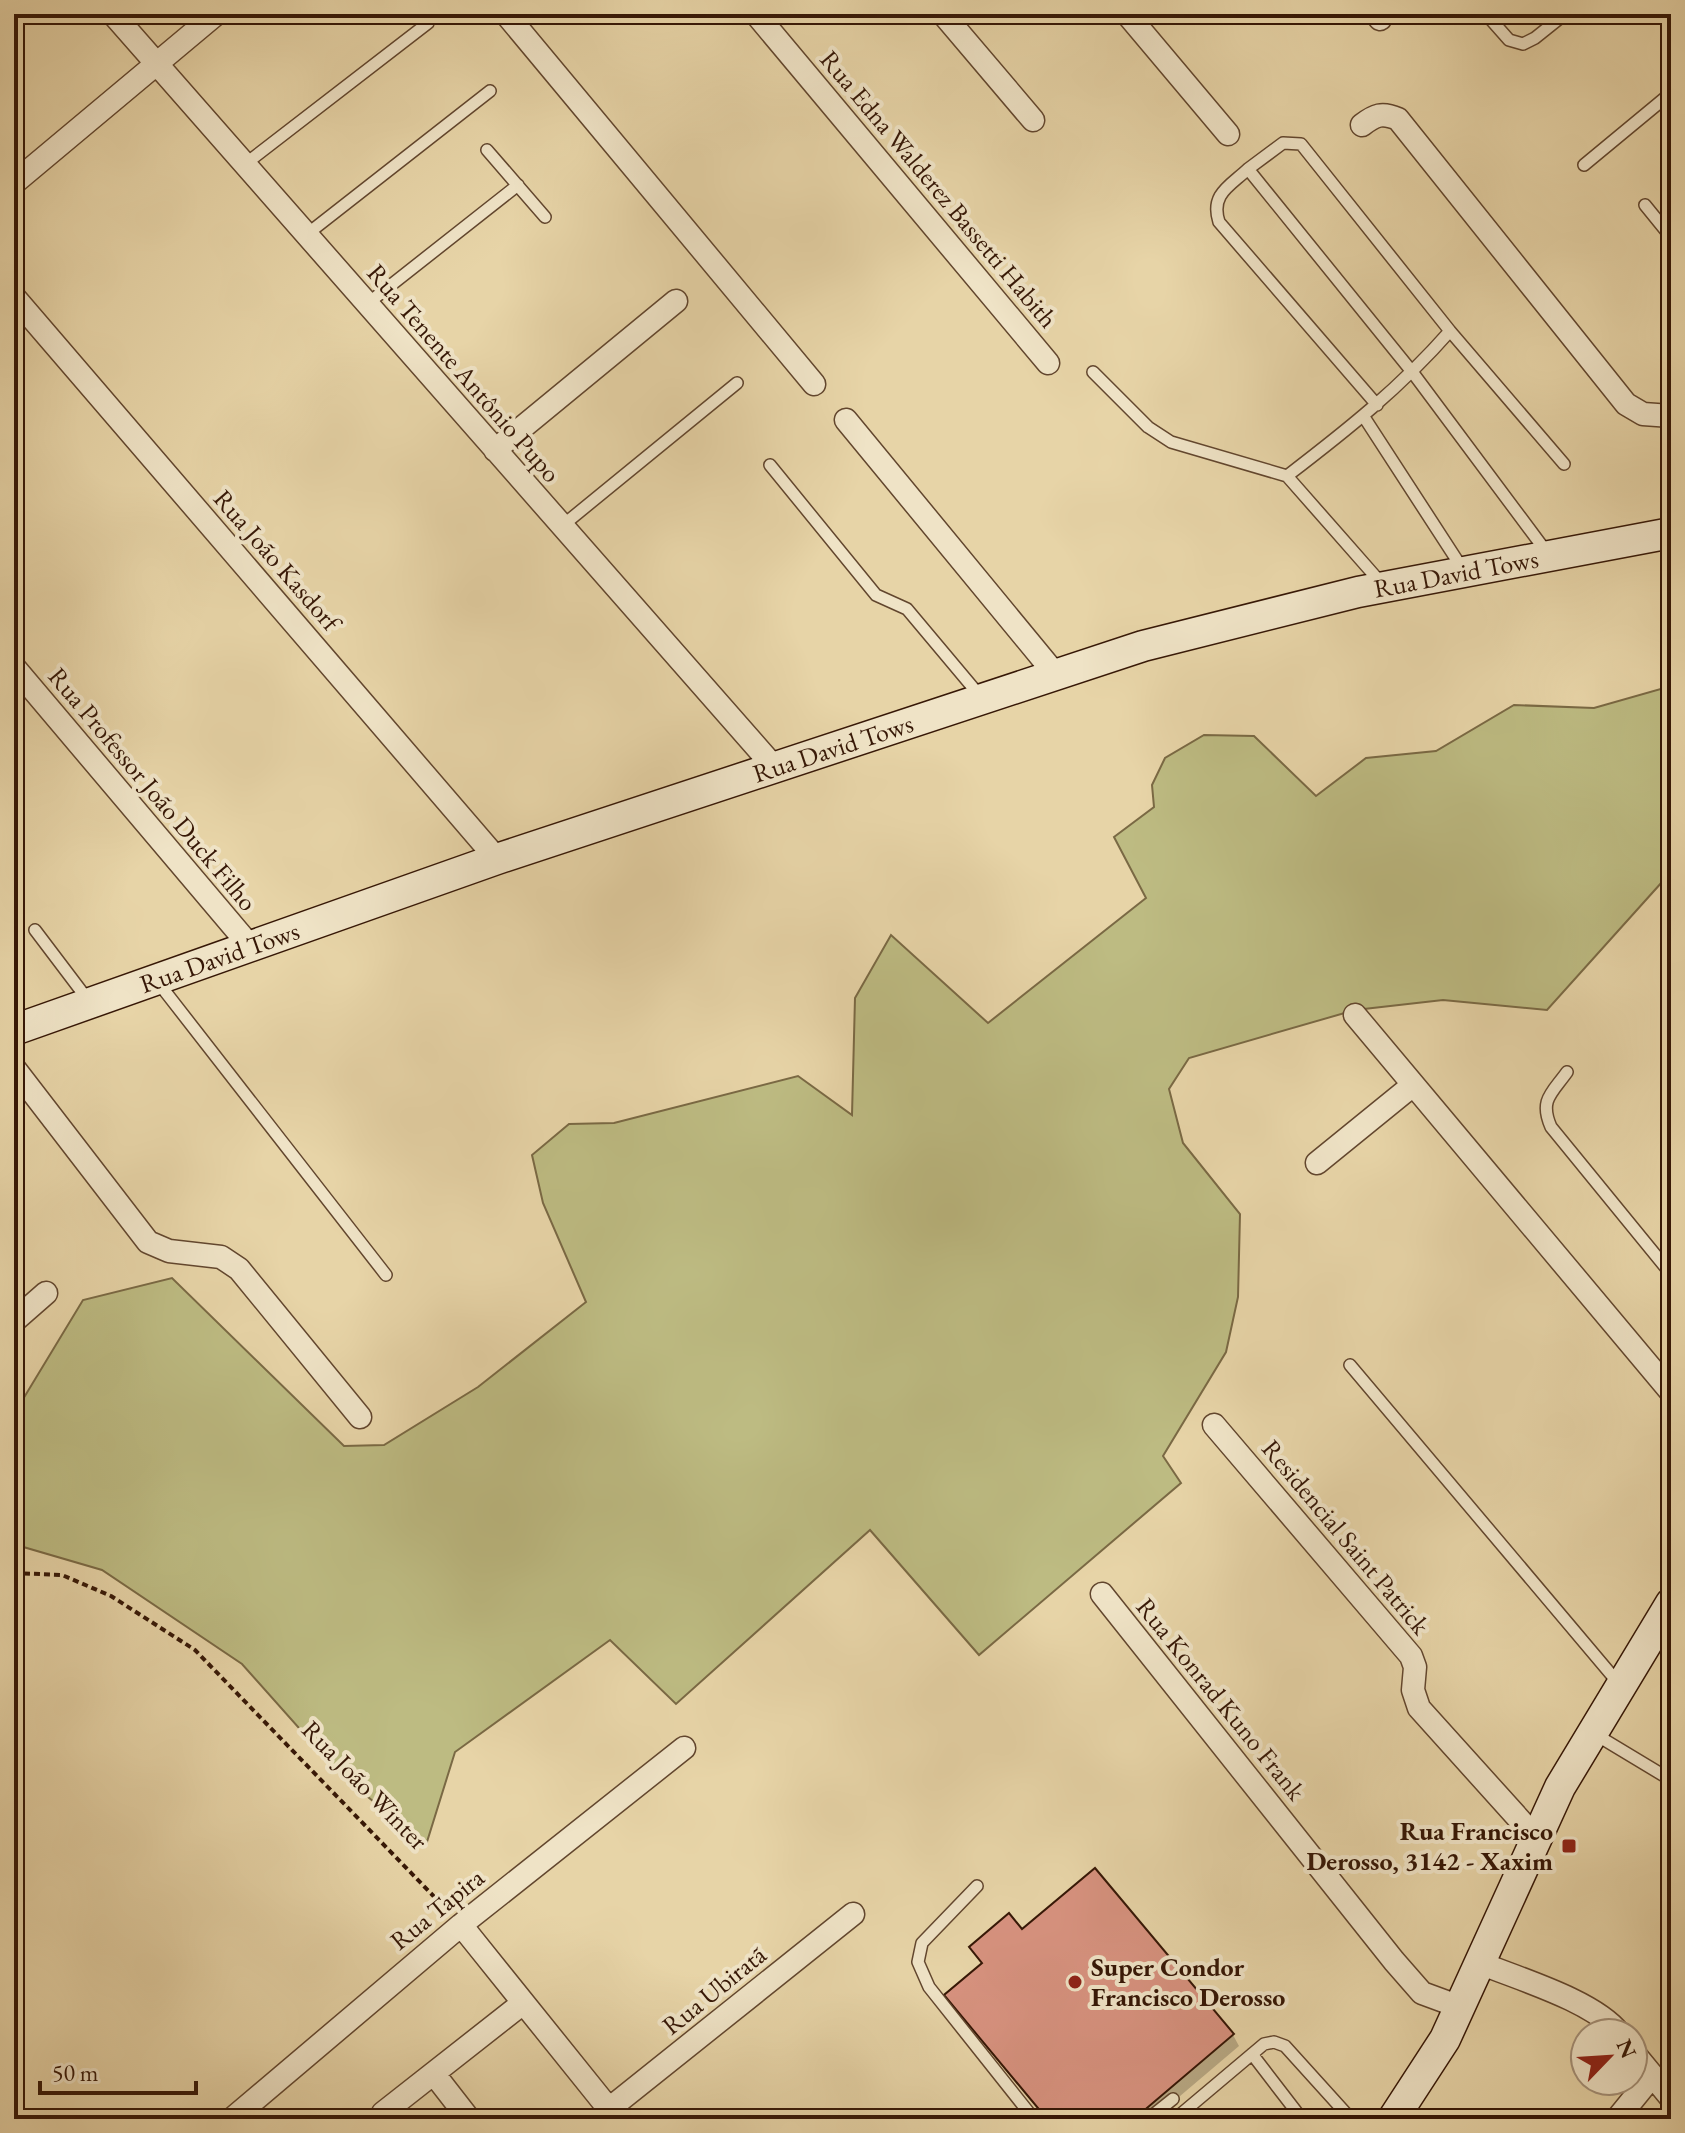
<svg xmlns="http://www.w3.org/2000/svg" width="1685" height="2133" font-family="'EB Garamond',serif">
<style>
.green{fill:#bdbb82;stroke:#7a6944;stroke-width:2}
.shadow{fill:#0003}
.building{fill:#d7927f;stroke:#361706;stroke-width:2}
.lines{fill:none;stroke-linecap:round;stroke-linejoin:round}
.lane-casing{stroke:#62462e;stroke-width:14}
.street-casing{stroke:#62462e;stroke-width:25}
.secondary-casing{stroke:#361706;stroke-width:33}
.path{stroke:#361706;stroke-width:4;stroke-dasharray:6 4;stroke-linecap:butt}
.lane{stroke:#efe3c6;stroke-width:11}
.street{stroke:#efe3c6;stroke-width:22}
.secondary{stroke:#efe3c6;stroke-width:30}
.poi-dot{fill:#8f2418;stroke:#efe3c6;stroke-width:3}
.labels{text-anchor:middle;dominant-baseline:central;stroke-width:8;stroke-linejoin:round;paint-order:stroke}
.street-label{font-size:26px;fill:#361706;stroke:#efe3c6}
.poi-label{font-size:26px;font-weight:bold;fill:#361706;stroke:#efe3c6;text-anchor:end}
</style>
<rect width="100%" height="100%" fill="#e7d4a7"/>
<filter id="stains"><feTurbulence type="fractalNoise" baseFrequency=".0025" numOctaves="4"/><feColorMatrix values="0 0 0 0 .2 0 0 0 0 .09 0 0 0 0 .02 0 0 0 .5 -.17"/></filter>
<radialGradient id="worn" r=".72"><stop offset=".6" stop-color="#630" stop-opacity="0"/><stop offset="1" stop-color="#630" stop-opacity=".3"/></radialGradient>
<!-- green -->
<path class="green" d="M 1671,686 L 1671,872 L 1547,1010 L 1443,1000 L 1355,1010 L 1189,1058 L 1169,1089 L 1183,1143 L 1240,1214 L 1238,1297 L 1226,1352 L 1163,1456 L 1181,1483 L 979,1655 L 870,1530 L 676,1704 L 610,1640 L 455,1752 L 426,1845 L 339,1773 L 242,1664 L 102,1570 L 20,1546 L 14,1541 L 14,1414 L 83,1300 L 172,1278 L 344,1446 L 384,1445 L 478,1387 L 586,1302 L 543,1203 L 532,1155 L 569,1124 L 614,1123 L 798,1076 L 852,1115 L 855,998 L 891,935 L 988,1023 L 1146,898 L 1114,837 L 1154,807 L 1152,785 L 1165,758 L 1204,735 L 1254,736 L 1316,796 L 1366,758 L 1436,751 L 1514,705 L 1594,708 Z"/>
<!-- shadow -->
<path class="shadow" d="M 1095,1871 L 1233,2035 L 1239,2046 L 1153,2119 L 1047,2119 L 946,1996 L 983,1965 L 971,1947 L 1022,1932 Z"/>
<!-- building -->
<path class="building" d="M 1095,1868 L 1234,2034 L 1134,2119 L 1047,2119 L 944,1995 L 982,1963 L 969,1947 L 1009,1913 L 1022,1929 Z"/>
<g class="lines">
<defs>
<path id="lane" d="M 1486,14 L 1509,40 L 1523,44 L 1535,38 L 1565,14
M 487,150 L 545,217
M 244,165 L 428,23
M 1584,165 L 1671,93
M 1248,169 C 1230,186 1210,194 1219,222 L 1377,405
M 1645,205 L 1671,237
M 306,235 L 490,91
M 367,304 L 518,185
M 1093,372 L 1148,427 L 1171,442 L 1287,476 L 1382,584
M 1364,417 L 1464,571
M 770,465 L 876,595 L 907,609 L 980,696
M 1287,476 C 1347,430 1400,388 1450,331
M 562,526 L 737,383
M 1548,554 L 1413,373 L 1248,169 L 1283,143 L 1301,144 L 1450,331 L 1564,464
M 35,930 L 88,1000
M 157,981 L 386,1275
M 1567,1072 C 1552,1093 1539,1100 1551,1127 L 1671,1274
M 1350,1365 L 1620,1685
M 1593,1733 L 1671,1780
M 977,1886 L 922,1943 L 918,1962 L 929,1987 L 1034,2119
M 1252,2054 L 1302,2119
M 1148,2119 L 1173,2099
M 1175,2119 L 1264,2044 L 1274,2042 L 1285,2046 L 1351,2119"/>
<path id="street" d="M 113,14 L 775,768
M 506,14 L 814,384
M 756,14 L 1048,363
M 943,14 L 1033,120
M 1127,14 L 1228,134
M 1376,14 L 1380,19
M 1362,125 C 1375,115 1382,112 1398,119 L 1626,404 L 1643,414 L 1671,416
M 14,183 L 216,14
M 14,297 L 497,859
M 846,420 L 1056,675
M 495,450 L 676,301
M 14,667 L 250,946
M 1355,1015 L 1671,1392
M 14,1068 L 148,1242 L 169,1251 L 221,1257 L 239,1269 L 360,1417
M 1317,1163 L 1413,1085
M 14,1321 L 46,1293
M 1214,1425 L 1411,1656 L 1415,1667 L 1413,1690 L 1419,1708 L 1537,1839
M 1102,1594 L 1394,1961 L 1422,1993 L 1460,2007
M 461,1925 L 617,2119
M 1480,1963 C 1519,1979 1594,2001 1619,2033
M 1633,2052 L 1671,2098
M 434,2074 L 469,2119
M 609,2109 L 853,1914
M 383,2113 L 523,2003
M 232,2119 L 461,1925 L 684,1748
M 1617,2119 L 1652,2076"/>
<g id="secondary">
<path id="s1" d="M 14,1030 L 497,859 L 1143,646 L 1358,592 L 1671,533"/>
<path d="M 1393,2119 L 1445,2039 L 1560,1787 L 1671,1603"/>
</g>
</defs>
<!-- lane casing -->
<use href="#lane" class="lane-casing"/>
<!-- street casing -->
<use href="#street" class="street-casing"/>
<!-- secondary casing -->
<use href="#secondary" class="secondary-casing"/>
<!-- path -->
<path class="path" d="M 14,1573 L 62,1575 L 111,1596 L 195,1650 L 448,1911"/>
<!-- lane -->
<use href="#lane" class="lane"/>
<!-- street -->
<use href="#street" class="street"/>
<!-- secondary -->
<use href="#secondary" class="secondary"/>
</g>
<!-- markers -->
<g class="poi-dot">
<rect x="1561" y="1838" width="16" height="16" rx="4"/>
<circle cx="1075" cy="1982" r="8"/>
</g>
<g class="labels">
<!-- street labels -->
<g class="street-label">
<text transform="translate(939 189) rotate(50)">Rua Edna Walderez Bassetti Habith</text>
<text transform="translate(464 373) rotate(49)">Rua Tenente Antônio Pupo</text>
<text transform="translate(277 560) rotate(49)">Rua João Kasdorf</text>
<text stroke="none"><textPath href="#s1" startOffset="1514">Rua David Tows</textPath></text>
<text stroke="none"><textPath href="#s1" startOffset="866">Rua David Tows</textPath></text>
<text transform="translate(153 789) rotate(50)">Rua Professor João Duck Filho</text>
<text stroke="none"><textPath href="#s1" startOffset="218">Rua David Tows</textPath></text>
<text transform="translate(1346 1537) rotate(50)">Residencial Saint Patrick</text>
<text transform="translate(1221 1699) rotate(51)">Rua Konrad Kuno Frank</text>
<text transform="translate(365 1785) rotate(46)">Rua João Winter</text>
<text transform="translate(437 1909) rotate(-39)">Rua Tapira</text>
<text transform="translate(714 1990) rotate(-39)">Rua Ubiratã</text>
</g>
<!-- poi labels -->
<g class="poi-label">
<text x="1553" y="1831">Rua Francisco<tspan x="1553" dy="30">Derosso, 3142 - Xaxim</tspan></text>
<text x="1091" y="1967" text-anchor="start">Super Condor<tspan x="1091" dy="30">Francisco Derosso</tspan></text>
</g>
</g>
<!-- margin -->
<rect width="1685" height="2133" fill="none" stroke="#e7d4a7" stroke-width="48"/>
<rect x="16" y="16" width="1653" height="2101" fill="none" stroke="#361706" stroke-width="4"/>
<rect x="24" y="24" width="1637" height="2085" fill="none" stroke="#361706" stroke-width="2"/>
<!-- north arrow -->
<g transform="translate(1609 2057) rotate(65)"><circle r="38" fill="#efe3c6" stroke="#a59179" stroke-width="2"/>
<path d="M0-6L14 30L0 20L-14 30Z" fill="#8f2418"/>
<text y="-12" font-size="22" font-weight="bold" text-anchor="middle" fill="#361706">N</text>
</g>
<!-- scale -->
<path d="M40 2081v12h156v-12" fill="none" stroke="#361706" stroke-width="4"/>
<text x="52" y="2081" font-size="24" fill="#361706" stroke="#efe3c6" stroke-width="6" paint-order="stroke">50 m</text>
<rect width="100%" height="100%" filter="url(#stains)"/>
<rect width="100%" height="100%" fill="url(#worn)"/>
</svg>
